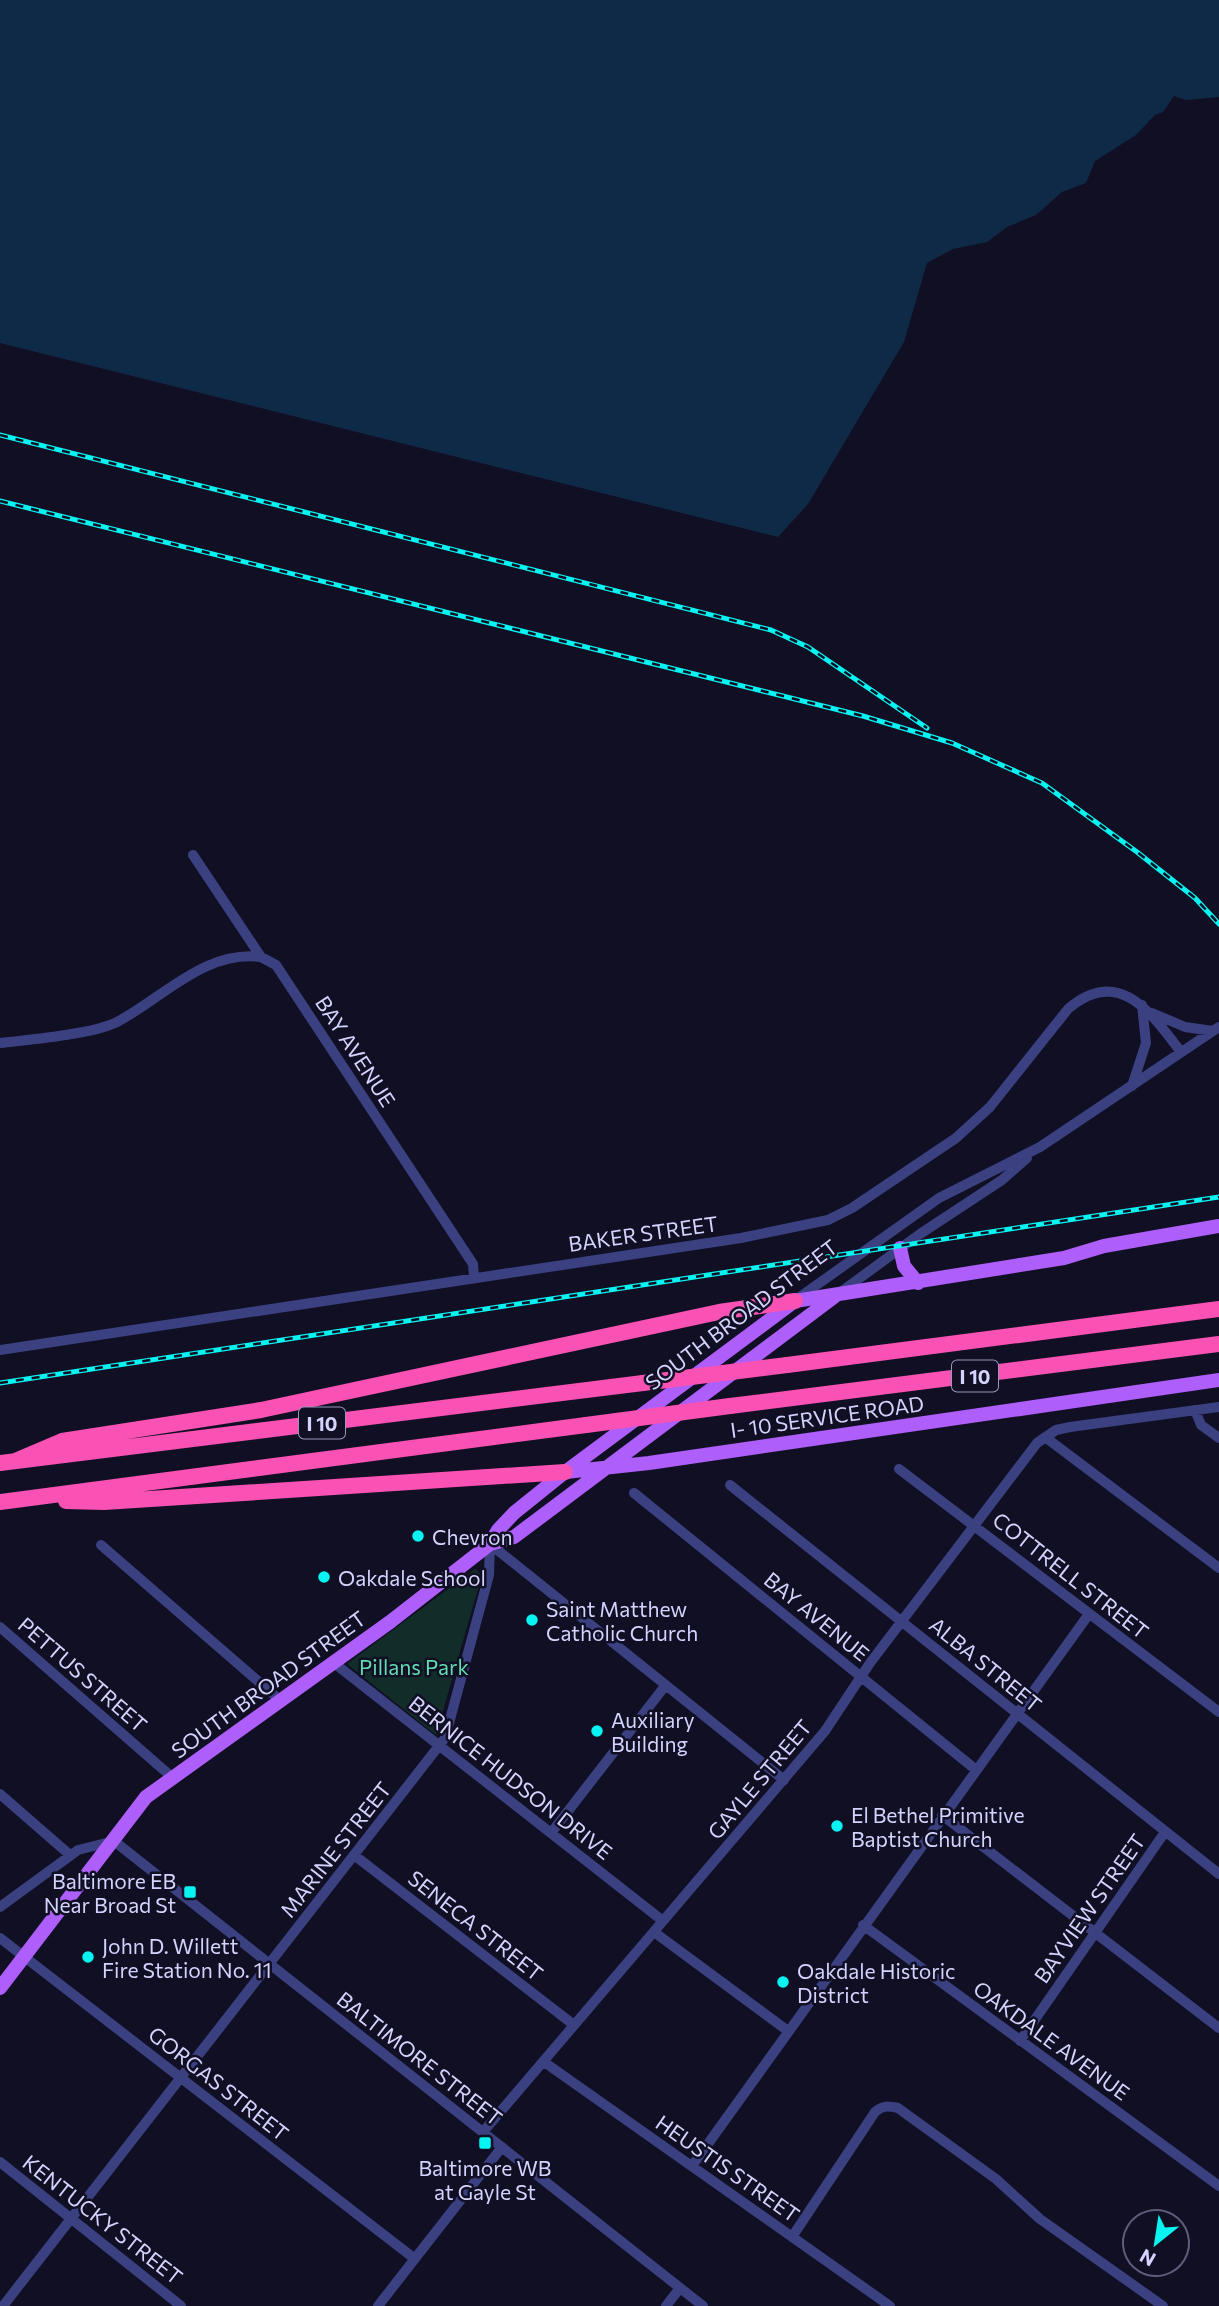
<svg xmlns="http://www.w3.org/2000/svg" width="1219" height="2306" font-family="Commissioner,sans-serif">
<style>
.green{fill:#122d29}
.water{fill:#0f2a47}
.lines{fill:none;stroke-linecap:round;stroke-linejoin:round}
.minor{stroke:#3b4081;stroke-width:10}
.major{stroke:#ae5efa;stroke-width:14}
.highway{stroke:#f952b4;stroke-width:16}
.rail-casing{stroke:#08f4f2;stroke-width:5}
.rail{stroke:#100f23;stroke-width:2.5;stroke-dasharray:8;stroke-linecap:butt}
.highway-bridge{stroke:#f952b4;stroke-width:16}
.poi-dot{fill:#08f4f2;stroke:#100f23;stroke-width:2.5}
.labels{text-anchor:middle;dominant-baseline:central;stroke-width:5;stroke-linejoin:round;paint-order:stroke}
.shield{fill:#100f23;stroke:#9898bc;stroke-width:2}
.shield-label{font-size:19px;font-weight:bold;fill:#d3d3fe}
.street-label{font-size:21px;fill:#d3d3fe;stroke:#100f23}
.poi-label{font-size:21px;fill:#d3d3fe;stroke:#100f23;text-anchor:start}
.park-label{font-size:21px;fill:#61dbb0;stroke:#100f23}
</style>
<rect width="100%" height="100%" fill="#100f23"/>
<!-- green -->
<path class="green" d="M 475,1569 L 482,1575 L 436,1735 L 347,1664 Z"/>
<!-- water -->
<path class="water" d="M 0,0 L 1219,0 L 1219,97 L 1186,100 L 1174,96 L 1163,112 L 1155,115 L 1136,135 L 1095,161 L 1086,183 L 1062,192 L 1036,215 L 1007,227 L 987,242 L 953,249 L 927,263 L 904,342 L 808,504 L 778,537 L 0,343 Z"/>
<g class="lines">
<!-- minor -->
<path class="minor" d="M 193,855 L 261,957 L 276,965 L 473,1264 L 474,1277
M 1152,1013 L 1185,1027 L 1213,1031
M 0,1043 C 27,1040 94,1034 117,1022 C 163,998 204,950 261,957
M 1132,1086 L 1146,1043 L 1142,1005
M 838,1294 L 920,1234 L 1002,1180 L 1027,1158
M 797,1299 L 939,1198 L 1040,1147 L 1219,1027
M 0,1350 L 741,1238 L 828,1220 L 852,1208 L 956,1138 L 990,1107 L 1068,1009 C 1119,965 1151,1013 1181,1052
M 1195,1410 L 1201,1425 L 1219,1438
M 1045,1437 L 1219,1568
M 899,1469 L 1219,1712
M 730,1485 L 1219,1874
M 634,1493 L 975,1769
M 490,1544 L 784,1780
M 101,1545 L 281,1701
M 0,1627 L 173,1778
M 334,1663 L 663,1921
M 0,1794 L 70,1855
M 942,1815 L 1219,2028
M 551,1833 L 665,1686
M 354,1855 L 574,2025
M 0,1907 L 78,1850 L 114,1841 L 703,2306
M 863,1925 L 1219,2186
M 654,1932 L 788,2031
M 0,1938 L 415,2259
M 1020,2041 L 1165,1832
M 544,2062 L 890,2306
M 483,2132 L 825,1731 L 870,1663 L 1037,1443 L 1056,1430 L 1070,1427 L 1219,1407
M 0,2162 L 181,2306
M 692,2166 L 1089,1614
M 792,2237 L 875,2112 C 883,2105 888,2106 898,2108 L 996,2179 L 1040,2219 L 1163,2306
M 3,2306 L 445,1738 L 489,1575 L 490,1544
M 378,2306 L 502,2147
M 666,2306 L 680,2288"/>
<!-- major -->
<path class="major" d="M 900,1248 L 904,1266 L 918,1283
M 566,1472 L 649,1463 L 1219,1380
M 490,1544 L 514,1537 L 834,1297
M 0,1988 L 146,1797 L 390,1622 L 490,1544 L 498,1530 L 514,1513 L 565,1472 L 795,1301 L 1064,1258 L 1104,1246 L 1219,1226"/>
<!-- highway -->
<path class="highway" d="M 787,1365 L 1219,1309
M 730,1406 L 1219,1344
M 15,1461 L 62,1441 L 261,1410 L 719,1312 L 795,1301
M 0,1463 L 643,1383
M 66,1501 L 104,1502 L 565,1472
M 0,1502 L 586,1425"/>
<defs>
<path id="rail" d="M 0,435 L 771,630 L 808,647 L 927,728
M 0,501 L 863,716 L 952,743 L 1042,783 L 1137,852 L 1195,898 L 1219,924
M 0,1383 L 1219,1197"/>
</defs>
<!-- rail casing -->
<use href="#rail" class="rail-casing"/>
<!-- rail -->
<use href="#rail" class="rail"/>
<!-- highway-bridge -->
<path class="highway-bridge" d="M 643,1383 L 787,1365
M 586,1425 L 730,1406"/>
</g>
<!-- markers -->
<g class="poi-dot">
<circle cx="418" cy="1536" r="7"/>
<circle cx="324" cy="1577" r="7"/>
<circle cx="532" cy="1620" r="7"/>
<circle cx="597" cy="1731" r="7"/>
<circle cx="837" cy="1826" r="7"/>
<rect x="183" y="1885" width="14" height="14" rx="3.5"/>
<circle cx="88" cy="1957" r="7"/>
<circle cx="783" cy="1982" r="7"/>
<rect x="478" y="2136" width="14" height="14" rx="3.5"/>
</g>
<g class="labels">
<!-- shield labels -->
<g class="shield">
<rect x="952" y="1360.5" width="46" height="31" rx="5"/>
<rect x="299" y="1407.5" width="46" height="31" rx="5"/>
</g>
<g class="shield-label">
<text x="975" y="1376">I 10</text>
<text x="322" y="1423">I 10</text>
</g>
<!-- street labels -->
<g class="street-label">
<text transform="translate(356 1051) rotate(57)">BAY AVENUE</text>
<text transform="translate(643 1233) rotate(-8)">BAKER STREET</text>
<text transform="translate(741 1314) rotate(-37)">SOUTH BROAD STREET</text>
<text transform="translate(827 1416) rotate(-8)">I- 10 SERVICE ROAD</text>
<text transform="translate(1071 1575) rotate(38)">COTTRELL STREET</text>
<text transform="translate(817 1616) rotate(39)">BAY AVENUE</text>
<text transform="translate(986 1664) rotate(39)">ALBA STREET</text>
<text transform="translate(83 1674) rotate(41)">PETTUS STREET</text>
<text transform="translate(268 1684) rotate(-36)">SOUTH BROAD STREET</text>
<text transform="translate(511 1777) rotate(38)">BERNICE HUDSON DRIVE</text>
<text transform="translate(759 1779) rotate(-50)">GAYLE STREET</text>
<text transform="translate(335 1849) rotate(-52)">MARINE STREET</text>
<text transform="translate(1089 1908) rotate(-55)">BAYVIEW STREET</text>
<text transform="translate(476 1925) rotate(38)">SENECA STREET</text>
<text transform="translate(1052 2040) rotate(36)">OAKDALE AVENUE</text>
<text transform="translate(420 2058) rotate(38)">BALTIMORE STREET</text>
<text transform="translate(219 2083) rotate(38)">GORGAS STREET</text>
<text transform="translate(728 2168) rotate(35)">HEUSTIS STREET</text>
<text transform="translate(103 2219) rotate(38)">KENTUCKY STREET</text>
</g>
<!-- poi labels -->
<g class="poi-label">
<text x="432" y="1536">Chevron</text>
<text x="338" y="1577">Oakdale School</text>
<text x="546" y="1608">Saint Matthew<tspan x="546" dy="24">Catholic Church</tspan></text>
<text x="611" y="1719">Auxiliary<tspan x="611" dy="24">Building</tspan></text>
<text x="851" y="1814">El Bethel Primitive<tspan x="851" dy="24">Baptist Church</tspan></text>
<text x="176" y="1880" text-anchor="end">Baltimore EB<tspan x="176" dy="24">Near Broad St</tspan></text>
<text x="102" y="1945">John D. Willett<tspan x="102" dy="24">Fire Station No. 11</tspan></text>
<text x="797" y="1970">Oakdale Historic<tspan x="797" dy="24">District</tspan></text>
<text x="485" y="2167" text-anchor="middle">Baltimore WB<tspan x="485" dy="24">at Gayle St</tspan></text>
</g>
<!-- park labels -->
<g class="park-label">
<text x="414" y="1666">Pillans Park</text>
</g>
</g>
<!-- north arrow -->
<g transform="translate(1156 2243) rotate(210)"><circle r="33" fill="#100f23" stroke="#5e5d7b" stroke-width="2"/>
<path d="M0-5L12 26L0 18L-12 26Z" fill="#08f4f2"/>
<text y="-10" font-size="19" font-weight="bold" text-anchor="middle" fill="#d3d3fe">N</text>
</g>
</svg>
